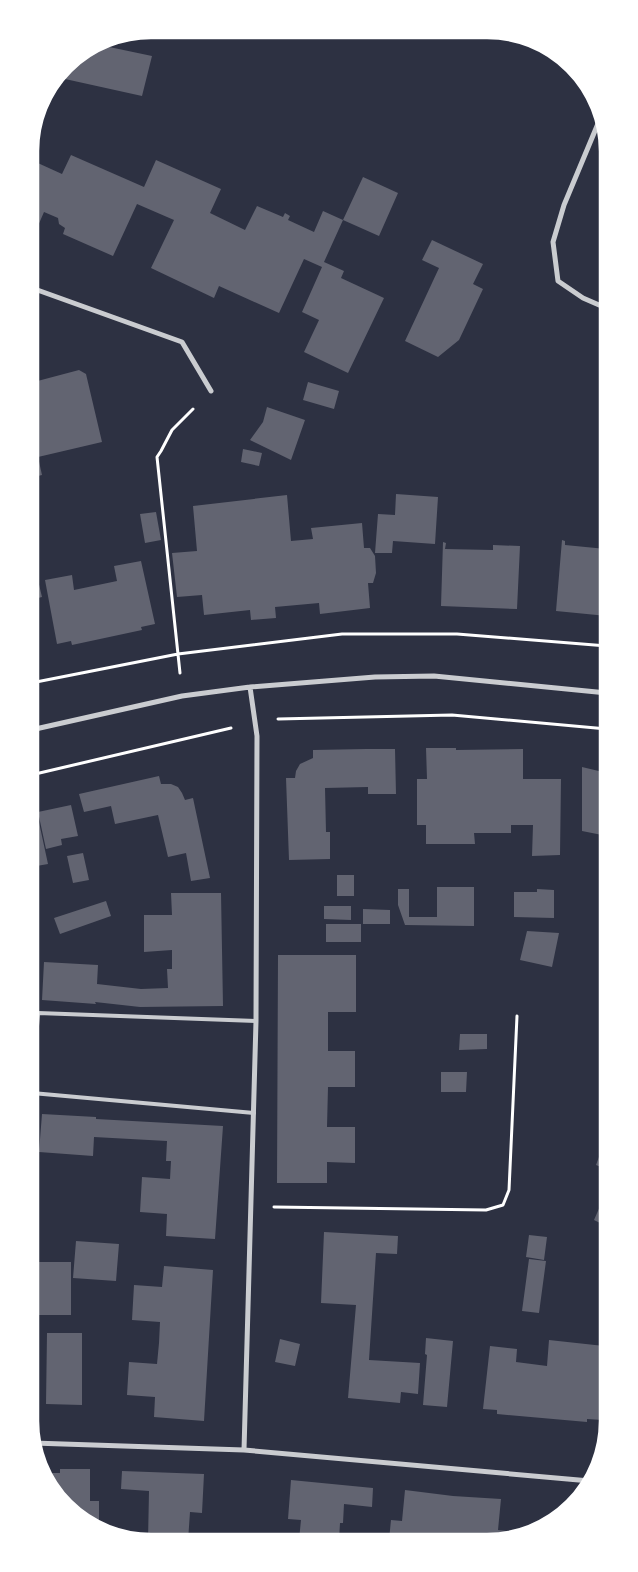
<svg xmlns="http://www.w3.org/2000/svg" width="638" height="1572" font-family="Roboto,sans-serif">
<style>
.building{fill:#626471}
.lines{fill:none;stroke-linecap:round;stroke-linejoin:round}
.path{stroke:#fff;stroke-width:3}
.service{stroke:#caccd0;stroke-width:4}
.minor{stroke:#caccd0;stroke-width:5}
.rim{fill:none;stroke:#fff;stroke-width:2.5}
</style>
<rect width="100%" height="100%" fill="#2d3142"/>
<!-- building -->
<path class="building" d="M 338,30 L 357,30 L 356,38 L 336,33 Z
M 95,44 L 152,56 L 142,96 L 56,77 L 70,59 Z
M 71,155 L 144,187 L 156,160 L 221,189 L 210,213 L 245,230 L 257,206 L 283,217 L 285,213 L 290,216 L 288,220 L 314,232 L 323,211 L 343,220 L 324,262 L 344,271 L 341,278 L 384,298 L 348,373 L 304,352 L 319,320 L 302,312 L 322,267 L 304,259 L 279,313 L 219,286 L 214,298 L 151,268 L 174,220 L 137,204 L 113,256 L 63,234 L 65,228 L 59,224 L 58,218 L 44,212 L 31,242 L 29,242 L 29,159 L 62,174 Z
M 363,177 L 398,193 L 379,236 L 343,220 Z
M 432,240 L 483,264 L 473,284 L 483,289 L 459,340 L 438,357 L 405,341 L 439,268 L 422,260 Z
M 79,370 L 86,374 L 102,442 L 38,457 L 42,475 L 30,478 L 30,383 Z
M 308,382 L 339,391 L 334,409 L 303,400 Z
M 267,407 L 305,420 L 291,460 L 250,440 L 263,422 Z
M 243,449 L 262,453 L 259,466 L 241,462 Z
M 396,494 L 438,497 L 435,544 L 393,541 L 392,553 L 375,553 L 378,514 L 395,515 Z
M 287,495 L 291,541 L 313,539 L 311,528 L 362,523 L 364,548 L 370,548 L 375,556 L 376,573 L 373,583 L 368,583 L 370,608 L 320,614 L 319,603 L 275,607 L 276,618 L 251,620 L 250,610 L 204,615 L 202,595 L 177,597 L 172,553 L 197,551 L 193,506 Z
M 156,512 L 161,540 L 145,543 L 140,514 Z
M 562,540 L 565,541 L 565,545 L 606,549 L 607,616 L 556,611 Z
M 443,542 L 446,543 L 445,549 L 493,550 L 493,545 L 520,546 L 517,609 L 441,606 Z
M 30,547 L 42,597 L 30,600 Z
M 141,561 L 155,624 L 141,627 L 142,630 L 72,645 L 71,641 L 57,644 L 45,580 L 72,575 L 74,590 L 117,581 L 114,566 Z
M 426,748 L 456,748 L 456,750 L 523,749 L 523,779 L 561,779 L 560,855 L 532,856 L 533,825 L 511,825 L 511,833 L 474,833 L 475,844 L 426,844 L 426,825 L 417,825 L 417,779 L 427,779 Z
M 367,749 L 395,749 L 396,794 L 368,794 L 368,787 L 325,788 L 326,832 L 330,832 L 330,859 L 289,860 L 286,778 L 295,778 L 296,771 L 300,764 L 313,758 L 313,750 Z
M 582,767 L 607,773 L 607,836 L 582,831 Z
M 159,776 L 161,784 L 171,784 L 178,787 L 182,793 L 185,800 L 193,798 L 210,878 L 191,881 L 186,853 L 168,857 L 158,815 L 115,824 L 111,806 L 84,812 L 79,794 Z
M 71,805 L 78,836 L 61,839 L 62,845 L 46,849 L 38,812 Z
M 37,813 L 48,864 L 31,867 L 31,815 Z
M 83,853 L 89,880 L 73,883 L 67,856 Z
M 337,875 L 354,875 L 354,896 L 337,896 Z
M 437,887 L 474,887 L 474,926 L 405,925 L 398,905 L 398,889 L 409,889 L 409,917 L 437,917 Z
M 537,889 L 554,890 L 554,918 L 514,917 L 514,892 L 537,892 Z
M 171,893 L 221,893 L 223,1006 L 140,1007 L 95,1002 L 96,1004 L 42,1000 L 44,962 L 98,965 L 97,984 L 141,989 L 168,988 L 167,969 L 172,969 L 172,950 L 144,952 L 144,915 L 172,915 Z
M 106,901 L 111,916 L 60,934 L 54,918 Z
M 324,906 L 351,906 L 351,920 L 324,919 Z
M 363,909 L 390,910 L 390,924 L 363,924 Z
M 326,924 L 361,924 L 361,942 L 326,942 Z
M 527,931 L 559,933 L 552,967 L 520,960 Z
M 278,955 L 356,955 L 356,1012 L 328,1012 L 328,1051 L 355,1051 L 355,1087 L 328,1087 L 327,1127 L 355,1127 L 355,1163 L 327,1162 L 327,1183 L 277,1183 Z
M 460,1034 L 487,1034 L 487,1049 L 459,1050 Z
M 441,1072 L 467,1072 L 466,1092 L 441,1092 Z
M 42,1114 L 96,1117 L 96,1119 L 223,1126 L 215,1239 L 166,1236 L 167,1214 L 140,1212 L 142,1177 L 170,1179 L 171,1161 L 166,1161 L 167,1141 L 94,1137 L 93,1156 L 39,1152 Z
M 603,1146 L 608,1148 L 608,1170 L 596,1165 Z
M 608,1188 L 608,1227 L 594,1220 Z
M 324,1232 L 398,1236 L 397,1254 L 376,1253 L 369,1360 L 420,1363 L 418,1394 L 401,1392 L 400,1403 L 348,1398 L 356,1305 L 321,1303 Z
M 529,1235 L 547,1237 L 544,1260 L 526,1257 Z
M 76,1241 L 119,1244 L 116,1281 L 73,1278 Z
M 529,1259 L 546,1261 L 539,1313 L 522,1311 Z
M 35,1262 L 71,1262 L 71,1315 L 35,1315 Z
M 164,1266 L 213,1270 L 204,1421 L 154,1417 L 155,1397 L 127,1395 L 129,1362 L 157,1364 L 159,1343 L 160,1322 L 132,1320 L 134,1285 L 162,1287 Z
M 47,1333 L 82,1333 L 82,1405 L 46,1404 Z
M 426,1338 L 453,1341 L 447,1407 L 423,1405 L 427,1355 L 425,1354 Z
M 280,1339 L 300,1344 L 295,1366 L 275,1362 Z
M 549,1340 L 604,1346 L 603,1357 L 606,1357 L 602,1420 L 587,1419 L 587,1422 L 497,1414 L 497,1410 L 483,1409 L 490,1346 L 517,1349 L 516,1362 L 547,1366 Z
M 60,1469 L 90,1469 L 90,1501 L 99,1501 L 99,1526 L 64,1508 L 44,1473 L 60,1473 Z
M 122,1471 L 204,1474 L 202,1513 L 190,1512 L 188,1541 L 148,1541 L 149,1491 L 121,1489 Z
M 291,1480 L 373,1488 L 372,1507 L 344,1504 L 343,1523 L 340,1523 L 339,1540 L 299,1540 L 301,1520 L 288,1519 Z
M 405,1490 L 453,1496 L 501,1499 L 498,1530 L 506,1531 L 505,1539 L 389,1540 L 391,1520 L 402,1521 Z"/>
<g class="lines">
<!-- path -->
<path class="path" d="M 180,673 L 157,457 L 161,451 L 172,430 L 193,409
M 31,683 L 178,654 L 342,634 L 457,634 L 607,646
M 278,719 L 452,715 L 607,729
M 31,775 L 231,728
M 274,1207 L 486,1210 L 503,1205 L 509,1190 L 517,1016"/>
<!-- service -->
<path class="service" d="M 32,1091 L 38,1013 L 256,1021
M 32,1093 L 254,1113"/>
<!-- minor -->
<path class="minor" d="M 602,114 L 564,205 L 553,242 L 558,281 L 583,298 L 606,308
M 29,287 L 182,342 L 211,391
M 31,730 L 182,696 L 250,687 L 375,677 L 434,676 L 607,693
M 33,1443 L 244,1450 L 590,1481
M 244,1450 L 256,1021 L 257,736 L 250,687"/>
</g>
<!-- crop -->
<path d="M0 0H638V1572H0ZM151 38H487A113 113 0 0 1 600 151V1421A113 113 0 0 1 487 1534H151A113 113 0 0 1 38 1421V151A113 113 0 0 1 151 38Z" fill="#fff" fill-rule="evenodd"/>
<path class="rim" d="M151 38H487A113 113 0 0 1 600 151V1421A113 113 0 0 1 487 1534H151A113 113 0 0 1 38 1421V151A113 113 0 0 1 151 38Z"/>
</svg>
